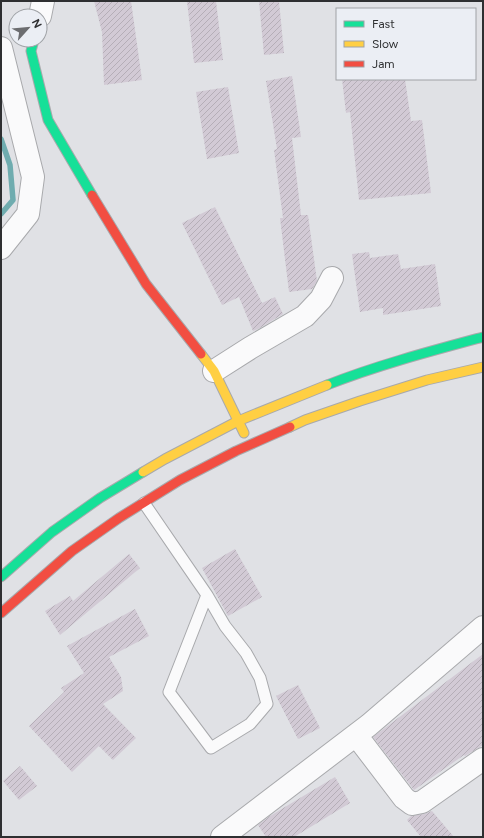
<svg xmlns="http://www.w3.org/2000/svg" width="484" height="838" font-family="Figtree,sans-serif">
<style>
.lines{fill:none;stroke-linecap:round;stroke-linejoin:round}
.stream{stroke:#6facaf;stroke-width:5.5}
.building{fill:url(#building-hatch)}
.lane-casing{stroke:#a8a9ac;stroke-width:13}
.street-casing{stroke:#a8a9ac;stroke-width:24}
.fast-casing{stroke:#a8a9ac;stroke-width:11}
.slow-casing{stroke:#a8a9ac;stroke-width:11}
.jam-casing{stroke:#a8a9ac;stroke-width:11}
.lane{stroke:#fafafb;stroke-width:11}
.street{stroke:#fafafb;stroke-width:22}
.fast{stroke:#16e098;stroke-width:9}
.slow{stroke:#ffcf43;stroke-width:9}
.jam{stroke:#f24e42;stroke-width:9}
</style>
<defs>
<pattern id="building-hatch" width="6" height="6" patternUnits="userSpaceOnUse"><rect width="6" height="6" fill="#d2cad5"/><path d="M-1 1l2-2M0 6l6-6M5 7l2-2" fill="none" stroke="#b5aeb7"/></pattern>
</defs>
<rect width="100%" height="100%" fill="#e0e1e5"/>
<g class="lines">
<!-- stream -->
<path class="stream" d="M 1,139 L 10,165 L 13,200 L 1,214"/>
</g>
<!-- building -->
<path class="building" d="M 94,1 L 131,1 L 142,80 L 104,85 L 102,32 Z
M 187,1 L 216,1 L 223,60 L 194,63 Z
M 259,1 L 279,1 L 284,53 L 264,55 Z
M 292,76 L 301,137 L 292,138 L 301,215 L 308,215 L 317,281 L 312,289 L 289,292 L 280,218 L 283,218 L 274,150 L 277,149 L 266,81 Z
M 342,79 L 405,79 L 411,121 L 422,120 L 431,193 L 359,200 L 350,112 L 346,113 Z
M 228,87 L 239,153 L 207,159 L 196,92 Z
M 215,207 L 262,303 L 275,297 L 283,314 L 258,329 L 253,331 L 239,297 L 222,305 L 182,223 Z
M 369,252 L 370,258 L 398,254 L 401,269 L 435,264 L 441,306 L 383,315 L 383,308 L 360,312 L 352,254 Z
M 235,549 L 262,597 L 228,616 L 202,568 Z
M 129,554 L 140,568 L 60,635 L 45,611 L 70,596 L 73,601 Z
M 135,609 L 149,636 L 109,657 L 121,677 L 123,691 L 103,704 L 136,738 L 113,760 L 99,746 L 72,772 L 29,726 L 64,692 L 61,688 L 84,673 L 67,646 Z
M 483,654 L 483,745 L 465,756 L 464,755 L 414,790 L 373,737 Z
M 298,685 L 320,728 L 298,739 L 276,696 Z
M 20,766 L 37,786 L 19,800 L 3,781 Z
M 335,777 L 350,803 L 294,837 L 266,837 L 258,825 L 270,816 Z
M 432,811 L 454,837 L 421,837 L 407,820 L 411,816 L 424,814 Z"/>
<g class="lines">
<defs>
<path id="lane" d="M 144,503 L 207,595 L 225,626 L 246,653 L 260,678 L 267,704 L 250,724 L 211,748 L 169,692 L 207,595"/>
<path id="street" d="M 40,16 L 43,1
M 1,48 L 33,177 L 28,214 L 1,248
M 214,371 L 250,348 L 305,316 L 321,299 L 332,278
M 356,735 L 404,798 L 412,804 L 422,802 L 483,759
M 222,837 L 369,725 L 483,627"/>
<path id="fast" d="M 34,40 L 31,51 L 48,120 L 92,195
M 327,385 C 378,365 431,351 483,337
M 1,577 L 52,532 L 100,498 L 143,472"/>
<path id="slow" d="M 201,354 L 214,371 L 244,433
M 290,427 L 305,420 L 360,401 L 427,380 L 483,367
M 143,472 L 165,459 L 238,421 L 327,385"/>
<path id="jam" d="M 92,195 L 146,284 L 201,354
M 1,613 L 72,551 L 119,518 L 180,480 L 236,451 L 290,427"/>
</defs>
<!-- lane casing -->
<use href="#lane" class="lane-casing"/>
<!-- street casing -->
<use href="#street" class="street-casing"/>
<!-- fast casing -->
<use href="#fast" class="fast-casing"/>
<!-- slow casing -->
<use href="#slow" class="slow-casing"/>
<!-- jam casing -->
<use href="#jam" class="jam-casing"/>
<!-- lane -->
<use href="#lane" class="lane"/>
<!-- street -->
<use href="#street" class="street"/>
<!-- fast -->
<use href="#fast" class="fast"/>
<!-- slow -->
<use href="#slow" class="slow"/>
<!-- jam -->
<use href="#jam" class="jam"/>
</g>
<!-- border -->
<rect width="484" height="838" fill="none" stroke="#2e2f31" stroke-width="4"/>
<!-- legend -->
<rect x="336" y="8" width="140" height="72" fill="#ebeef4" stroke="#9fa2a6"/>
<rect x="344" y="21" width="20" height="6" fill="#16e098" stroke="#9fa2a6"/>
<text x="372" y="28" font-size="12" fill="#2e2f31">Fast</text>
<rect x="344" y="41" width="20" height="6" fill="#ffcf43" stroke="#9fa2a6"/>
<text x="372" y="48" font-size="12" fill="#2e2f31">Slow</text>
<rect x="344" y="61" width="20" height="6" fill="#f24e42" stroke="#9fa2a6"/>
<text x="372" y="68" font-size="12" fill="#2e2f31">Jam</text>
<!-- north arrow -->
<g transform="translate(28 28) rotate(63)"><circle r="19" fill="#ebeef4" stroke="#9fa2a6"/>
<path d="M0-3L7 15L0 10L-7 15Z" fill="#6c6d70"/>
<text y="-6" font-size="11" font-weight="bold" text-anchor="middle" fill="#2e2f31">N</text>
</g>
</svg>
